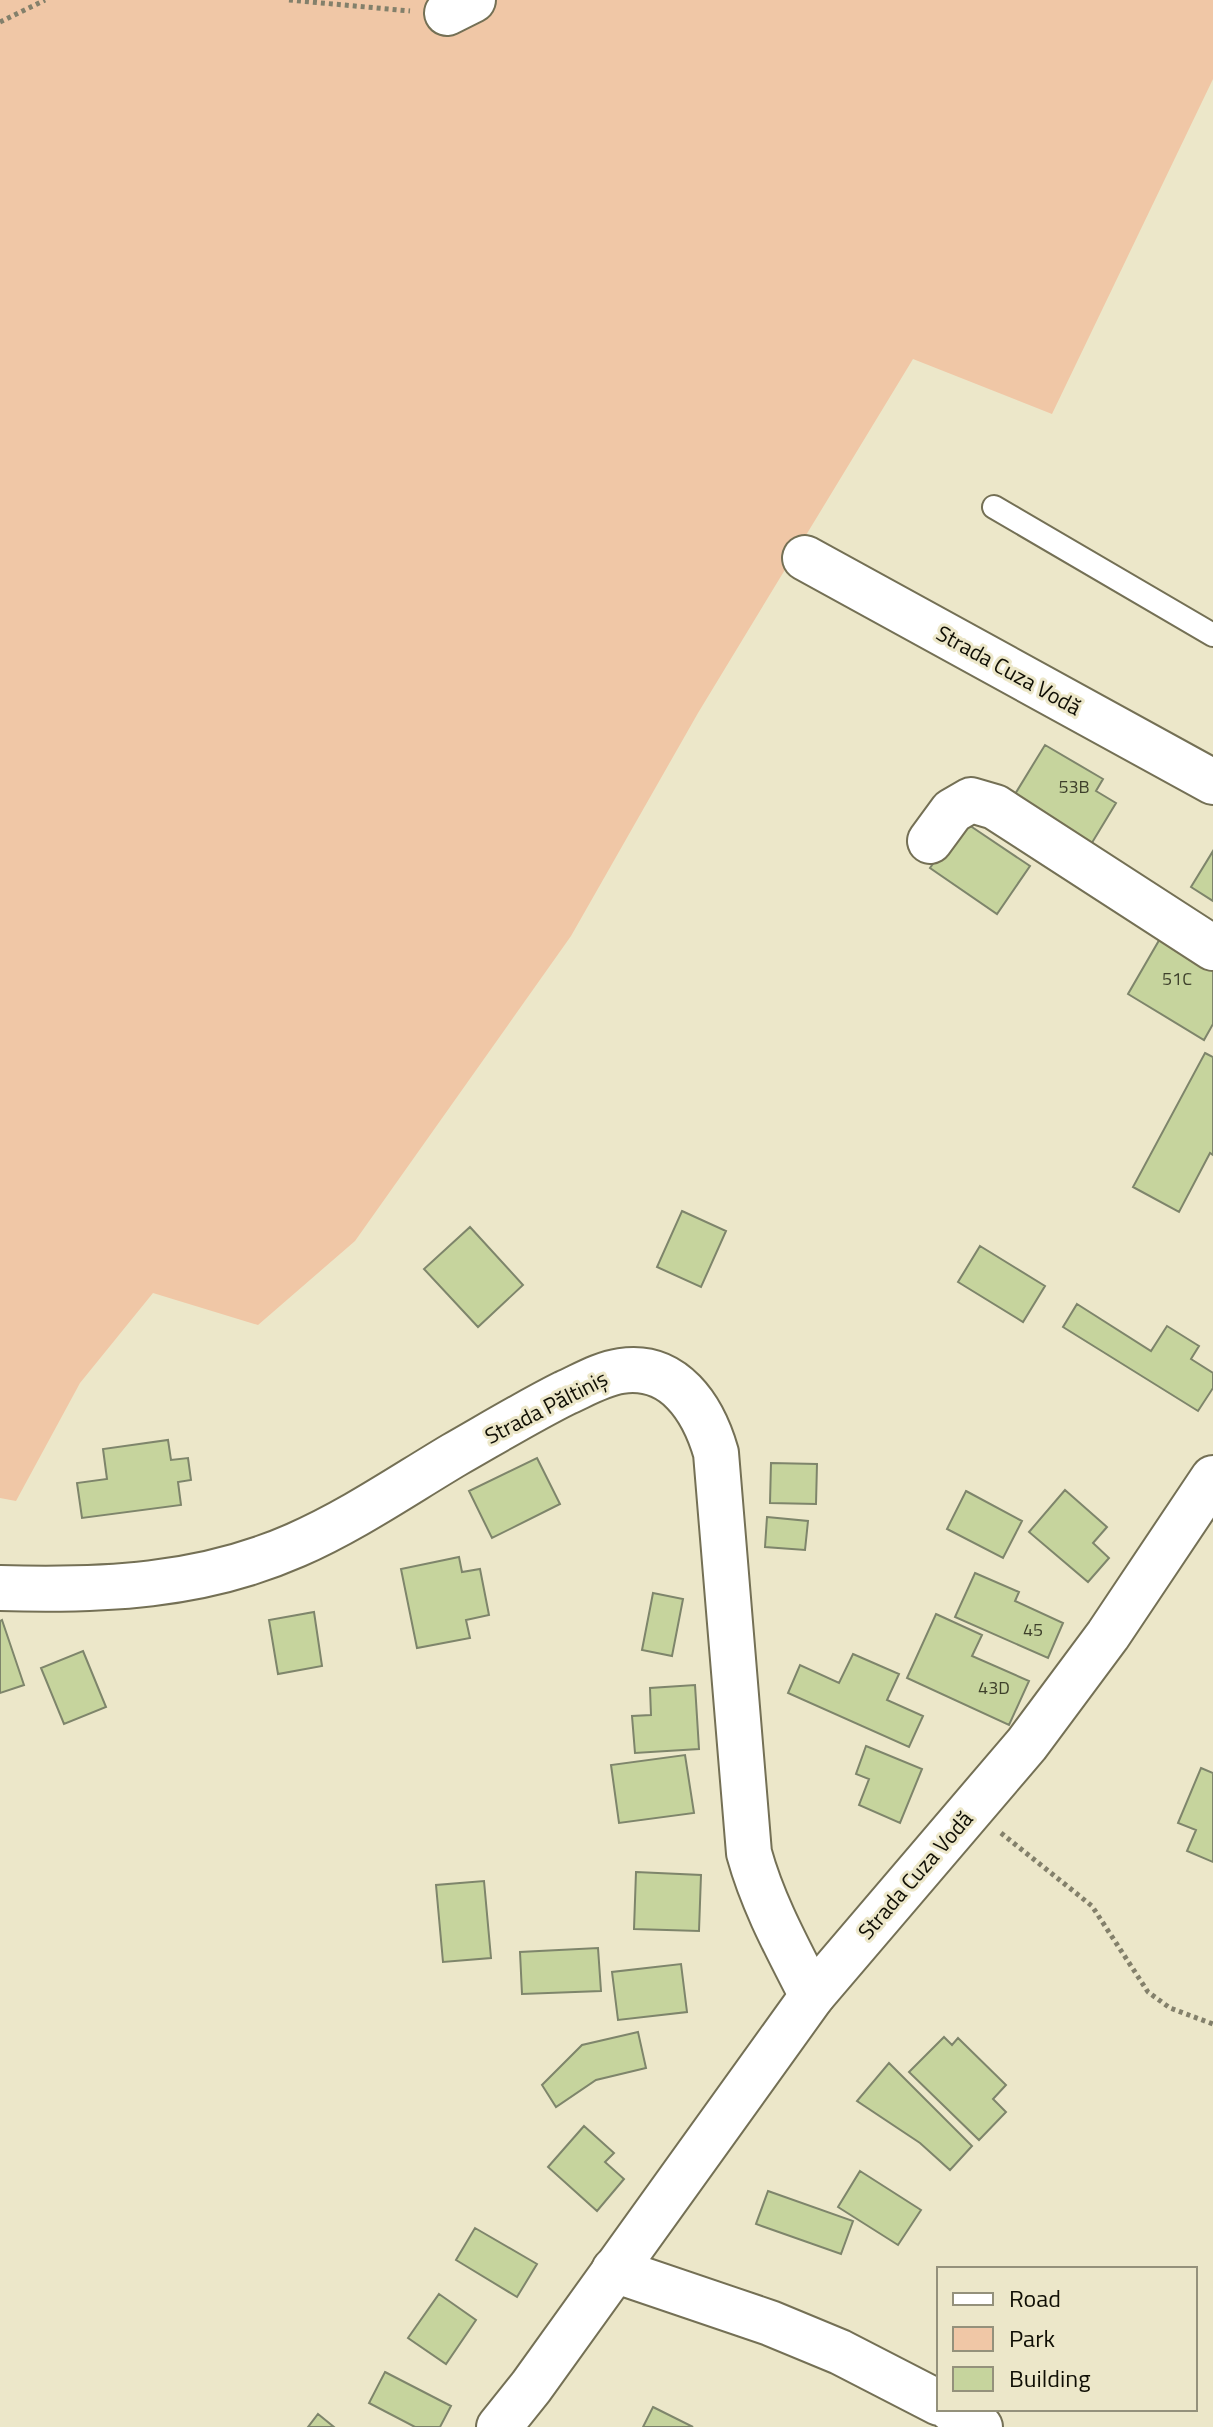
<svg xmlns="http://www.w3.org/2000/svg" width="1213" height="2427" font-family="'Titillium Web',sans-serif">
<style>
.green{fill:#f0c7a6}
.building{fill:#c6d49d;stroke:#7e856b;stroke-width:2}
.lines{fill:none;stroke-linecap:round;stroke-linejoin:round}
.lane-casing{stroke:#747055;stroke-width:26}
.street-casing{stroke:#747055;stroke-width:48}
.secondary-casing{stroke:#747055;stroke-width:48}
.path{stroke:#83806b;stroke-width:5;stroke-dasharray:4 4;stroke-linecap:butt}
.lane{stroke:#fff;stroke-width:22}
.street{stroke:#fff;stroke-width:44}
.secondary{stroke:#fff;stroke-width:44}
.labels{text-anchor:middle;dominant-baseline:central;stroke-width:6;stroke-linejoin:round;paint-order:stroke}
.number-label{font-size:18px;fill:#3e402b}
.street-label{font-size:22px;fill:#100f05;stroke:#ece7c9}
</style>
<rect width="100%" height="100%" fill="#ece7c9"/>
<!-- green -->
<path class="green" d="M 0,0 L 1213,0 L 1213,79 L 1052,414 L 913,359 L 698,713 L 571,936 L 355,1241 L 258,1325 L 153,1293 L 80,1383 L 16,1501 L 0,1498 Z"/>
<!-- building -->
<path class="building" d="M 1045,745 L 1103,779 L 1096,791 L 1116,803 L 1087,851 L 1009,804 Z
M 963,821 L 1030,866 L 997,914 L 930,868 Z
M 1213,851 L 1213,901 L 1191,887 Z
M 1161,937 L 1213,968 L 1213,1024 L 1204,1040 L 1128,994 Z
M 1205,1053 L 1213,1057 L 1213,1155 L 1210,1153 L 1179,1212 L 1133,1187 Z
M 682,1211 L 726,1231 L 701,1287 L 657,1267 Z
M 470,1227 L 523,1285 L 478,1327 L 424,1269 Z
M 980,1246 L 1045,1286 L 1023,1322 L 958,1282 Z
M 1077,1304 L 1151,1351 L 1167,1326 L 1199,1346 L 1191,1359 L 1213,1373 L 1213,1388 L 1198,1411 L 1063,1327 Z
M 168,1440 L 171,1460 L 188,1458 L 191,1480 L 178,1482 L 181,1505 L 82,1518 L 77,1483 L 107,1479 L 103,1449 Z
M 537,1458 L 560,1504 L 492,1538 L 469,1491 Z
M 771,1463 L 817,1464 L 816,1504 L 770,1503 Z
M 1065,1490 L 1107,1527 L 1093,1543 L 1109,1558 L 1088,1582 L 1029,1532 Z
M 966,1491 L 1022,1521 L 1003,1558 L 947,1529 Z
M 767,1517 L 808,1521 L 805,1550 L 765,1547 Z
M 459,1557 L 462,1572 L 480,1569 L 489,1615 L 466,1620 L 470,1638 L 417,1648 L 401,1569 Z
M 975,1573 L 1019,1592 L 1015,1601 L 1063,1623 L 1048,1658 L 955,1617 Z
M 653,1593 L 683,1599 L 672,1656 L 642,1650 Z
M 314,1612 L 322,1666 L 278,1674 L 269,1620 Z
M 936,1614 L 982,1635 L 972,1656 L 1029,1681 L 1009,1725 L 907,1678 Z
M 2,1620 L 24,1685 L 0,1693 L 0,1621 Z
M 83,1651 L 106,1707 L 64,1724 L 41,1668 Z
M 853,1654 L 899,1674 L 887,1700 L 923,1716 L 909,1747 L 788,1693 L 800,1665 L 839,1683 Z
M 695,1685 L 699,1749 L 635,1753 L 632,1716 L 651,1715 L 650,1688 Z
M 866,1746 L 922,1769 L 900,1823 L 859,1805 L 869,1779 L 856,1774 Z
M 685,1755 L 694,1813 L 619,1823 L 611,1765 Z
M 1201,1768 L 1213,1773 L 1213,1862 L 1187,1851 L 1196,1830 L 1178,1823 Z
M 636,1872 L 701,1875 L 699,1931 L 634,1929 Z
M 484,1881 L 491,1958 L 443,1962 L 436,1885 Z
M 598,1948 L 601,1991 L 522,1994 L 520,1952 Z
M 681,1964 L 687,2012 L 618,2020 L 612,1972 Z
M 638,2032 L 646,2068 L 596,2080 L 556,2107 L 542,2085 L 582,2045 Z
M 944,2037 L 952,2045 L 958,2038 L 1006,2085 L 993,2099 L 1006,2112 L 979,2140 L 909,2072 Z
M 889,2063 L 972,2146 L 950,2170 L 920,2143 L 857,2101 Z
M 584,2126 L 614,2153 L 605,2162 L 624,2179 L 597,2211 L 548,2167 Z
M 860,2171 L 921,2210 L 898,2245 L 838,2207 Z
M 768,2191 L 853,2221 L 841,2254 L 756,2224 Z
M 475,2228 L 537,2264 L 517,2297 L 456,2260 Z
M 439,2294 L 476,2320 L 446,2364 L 408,2338 Z
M 385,2372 L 451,2406 L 440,2427 L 415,2427 L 369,2403 Z
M 653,2407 L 693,2427 L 643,2427 Z
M 318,2414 L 334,2427 L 308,2427 Z"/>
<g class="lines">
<defs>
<path id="lane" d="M 994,507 L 1213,635"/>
<path id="street" d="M 447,13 L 473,0
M 805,558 L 1213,782
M 930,841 L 952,811 L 971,800 L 995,807 L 1213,948
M 0,1588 C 102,1591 201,1587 296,1545 C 351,1521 402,1486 454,1455 C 491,1434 527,1412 565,1393 C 583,1385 601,1374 621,1371 C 674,1363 703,1408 716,1453 L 749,1853 C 763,1904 788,1949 812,1996
M 614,2270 L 770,2323 L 840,2352 L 939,2403
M 951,2409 L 980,2427"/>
<path id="secondary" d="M 499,2427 L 531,2387 L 812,1996 L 1027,1744 L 1108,1635 L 1213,1478"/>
</defs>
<!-- lane casing -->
<use href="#lane" class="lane-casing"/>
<!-- street casing -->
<use href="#street" class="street-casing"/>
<!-- secondary casing -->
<use href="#secondary" class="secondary-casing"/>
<!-- path -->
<path class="path" d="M 289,0 L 410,11
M 0,22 L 45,0
M 1001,1833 L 1092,1906 L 1148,1992 L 1170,2008 L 1213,2024"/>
<!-- lane -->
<use href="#lane" class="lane"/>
<!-- street -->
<use href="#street" class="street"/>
<!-- secondary -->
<use href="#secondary" class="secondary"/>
</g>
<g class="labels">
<!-- number labels -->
<g class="number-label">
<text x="1074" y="786">53B</text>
<text x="1177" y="978">51C</text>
<text x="1033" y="1629">45</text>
<text x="994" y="1687">43D</text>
</g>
<!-- street labels -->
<g class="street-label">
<text transform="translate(1009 670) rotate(29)">Strada Cuza Vodă</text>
<text transform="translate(546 1407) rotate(-27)">Strada Păltiniș</text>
<text transform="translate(915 1875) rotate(-49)">Strada Cuza Vodă</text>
</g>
</g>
<!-- legend -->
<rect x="937" y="2267" width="260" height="144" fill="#ece7c9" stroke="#94917b" stroke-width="2"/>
<rect x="953" y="2293" width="40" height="12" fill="#ffffff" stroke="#94917b" stroke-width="2"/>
<text x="1009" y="2307" font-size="24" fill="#100f05">Road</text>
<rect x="953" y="2327" width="40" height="24" fill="#f0c7a6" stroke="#94917b" stroke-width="2"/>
<text x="1009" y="2347" font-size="24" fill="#100f05">Park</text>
<rect x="953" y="2367" width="40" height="24" fill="#c6d49d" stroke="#94917b" stroke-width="2"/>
<text x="1009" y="2387" font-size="24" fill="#100f05">Building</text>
</svg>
